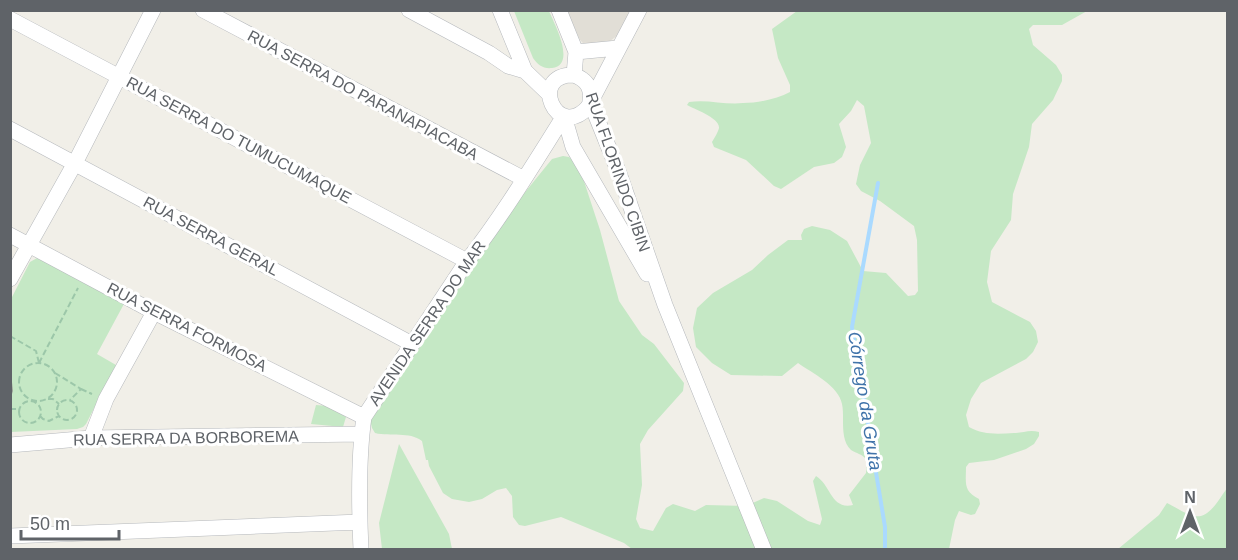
<svg xmlns="http://www.w3.org/2000/svg" width="1238" height="560" font-family="Helvetica,sans-serif">
<style>
.education{fill:#e1ded6}
.green{fill:#c5e8c5}
.lines{fill:none;stroke-linecap:round;stroke-linejoin:round}
.stream{stroke:#aadaff;stroke-width:4}
.minor-casing{stroke:#b5b8bc;stroke-width:16}
.path{stroke:#9cc7a9;stroke-width:2;stroke-dasharray:6 3;stroke-linecap:butt}
.minor{stroke:#fff;stroke-width:15}
.shaded-wall{fill:#8f8d8a}
.labels{text-anchor:middle;dominant-baseline:central;stroke-width:6;stroke-linejoin:round;paint-order:stroke}
.street-label{font-size:16px;fill:#5f6368;stroke:#fff}
.water-label{font-size:18px;font-style:italic;fill:#4174aa;stroke:#fff}
</style>
<rect width="100%" height="100%" fill="#f1efe8"/>
<!-- education -->
<path class="education" d="M 567,11 L 631,11 L 618,35 L 606,44 L 591,46 L 584,44 L 580,40 Z"/>
<!-- green -->
<path class="green" d="M 514,11 L 549,11 C 554,23 577,65 552,68 C 543,69 538,65 533,58 Z
M 797,11 L 1087,11 L 1062,25 L 1033,25 L 1029,29 L 1033,45 L 1056,65 L 1062,75 L 1062,81 L 1053,100 L 1032,124 L 1029,147 L 1013,194 L 1011,220 L 991,251 L 987,282 L 992,302 L 1030,322 L 1036,331 L 1038,342 L 1033,352 L 1026,359 L 981,383 L 971,399 L 966,415 L 969,427 C 983,435 997,434 1014,433 C 1022,433 1030,429 1039,432 L 1039,436 L 1034,444 L 1026,449 L 994,460 L 969,463 L 966,467 C 966,483 963,491 979,499 L 980,504 L 975,514 L 971,515 L 959,511 L 955,520 L 949,549 L 632,549 L 624,543 L 561,517 L 525,526 L 519,525 L 513,517 L 512,496 L 506,488 L 497,490 L 482,499 L 469,502 L 452,499 L 443,493 L 429,466 L 428,460 L 426,460 L 422,441 C 409,431 391,437 375,433 L 372,428 L 370,420 L 492,233 L 552,159 L 563,156 L 569,157 L 579,166 L 600,230 L 619,301 L 642,335 L 654,344 L 684,383 L 683,391 L 648,430 L 640,444 L 642,485 L 636,519 L 640,528 L 653,531 L 666,508 L 673,504 L 695,511 L 706,505 L 746,506 L 764,498 L 777,501 L 808,521 L 820,525 L 822,519 L 813,481 L 816,476 C 831,485 831,510 853,505 L 849,495 L 866,473 L 867,460 C 861,453 857,454 851,450 C 839,439 845,417 842,404 C 839,386 812,373 798,363 L 782,376 L 731,375 L 712,363 L 696,347 L 693,328 L 697,308 L 713,293 L 752,270 L 768,255 L 788,240 L 802,240 L 801,235 L 804,229 L 812,226 L 830,230 L 847,241 L 863,271 L 886,273 L 908,296 L 915,295 L 918,291 L 917,240 L 914,226 L 880,201 L 861,191 L 856,184 L 860,165 L 871,143 L 864,106 L 857,100 L 851,111 L 839,124 L 846,147 L 842,157 L 834,163 L 814,167 L 781,189 L 774,186 L 746,160 L 714,147 L 712,142 C 714,139 718,132 719,128 C 720,118 694,109 687,105 L 689,102 C 707,99 725,105 743,103 C 758,103 777,99 790,92 L 790,85 L 778,58 L 772,29 Z
M 37,258 L 42,258 L 125,302 L 97,354 L 116,365 L 86,424 L 83,427 L 77,429 L 11,432 L 11,299 L 30,262 Z
M 316,405 L 328,406 L 346,417 L 343,427 L 311,424 Z
M 399,444 L 449,534 L 452,549 L 382,549 L 379,523 Z
M 1227,488 L 1227,549 L 1118,549 L 1159,515 L 1167,503 C 1175,507 1187,515 1195,516 C 1209,519 1220,498 1227,488 Z"/>
<g class="lines">
<!-- stream -->
<path class="stream" d="M 878,183 L 852,327 L 885,527 L 885,550"/>
<defs>
<path id="minor" d="M 203,10 L 524,179
M 409,10 L 489,53 L 508,66 L 525,71
M 500,10 L 525,71 L 549,94
M 559,10 L 576,52 L 574,75 C 587,80 592,88 590,101 L 619,173 L 665,305 L 764,550
M 10,19 L 467,261
M 576,52 L 618,48
M 574,75 C 527,74 557,142 588,107 L 639,10
M 564,116 L 573,147 L 647,274
M 10,129 L 412,344
M 10,235 L 154,312 L 364,417
M 10,279 L 75,163 L 153,10
M 91,438 L 106,399 L 154,312
M 10,445 L 91,438 L 362,434
M 10,536 L 360,522
M 361,550 C 359,507 358,459 364,417 L 467,261 C 503,215 533,165 564,116"/>
</defs>
<!-- minor casing -->
<use href="#minor" class="minor-casing"/>
<!-- path -->
<path class="path" d="M 10,336 L 36,351 L 39,363
M 39,363 L 78,288
M19 382a19 19 0 1 1 38 0a19 19 0 1 1-38 0Z
M 55,373 L 81,389 L 70,400
M 81,389 L 92,394
M 48,399 L 53,399 L 59,404
M57 410a10 10 0 1 1 20 0a10 10 0 1 1-20 0Z
M19 412a11 11 0 1 1 22 0a11 11 0 1 1-22 0Z
M 10,409 L 20,409
M 40,416 L 43,419 L 49,421 L 59,416"/>
<!-- minor -->
<use href="#minor" class="minor"/>
</g>
<!-- shaded-wall -->
<path class="shaded-wall" d="M 10,378 L 12,382 L 13,394 L 11,388 Z"/>
<g class="labels">
<!-- street labels -->
<g class="street-label">
<text transform="translate(363 95) rotate(28)">RUA SERRA DO PARANAPIACABA</text>
<text transform="translate(239 140) rotate(28)">RUA SERRA DO TUMUCUMAQUE</text>
<text transform="translate(618 172) rotate(71)">RUA FLORINDO CIBIN</text>
<text transform="translate(211 236) rotate(28)">RUA SERRA GERAL</text>
<text transform="translate(427 323) rotate(-56)">AVENIDA SERRA DO MAR</text>
<text transform="translate(187 327) rotate(27)">RUA SERRA FORMOSA</text>
<text transform="translate(186 438) rotate(-1)">RUA SERRA DA BORBOREMA</text>
</g>
<!-- water labels -->
<g class="water-label">
<text transform="translate(865 401) rotate(81)">Córrego da Gruta</text>
</g>
</g>
<!-- border -->
<rect width="1238" height="560" fill="none" stroke="#5f6368" stroke-width="24"/>
<!-- north arrow -->
<g transform="translate(1190 512)" stroke="#ffffff" stroke-width="4.5" paint-order="stroke">
<path d="M0-4.5L10 22L0 15L-10 22Z" fill="#5f6368"/>
<text y="-9" font-size="16" font-weight="bold" text-anchor="middle" fill="#5f6368">N</text>
</g>
<!-- scale -->
<path d="M21 530v9h98v-9" fill="none" stroke="#5f6368" stroke-width="3"/>
<text x="30" y="530" font-size="18" fill="#5f6368" stroke="#ffffff" stroke-width="4.5" paint-order="stroke">50 m</text>
</svg>
